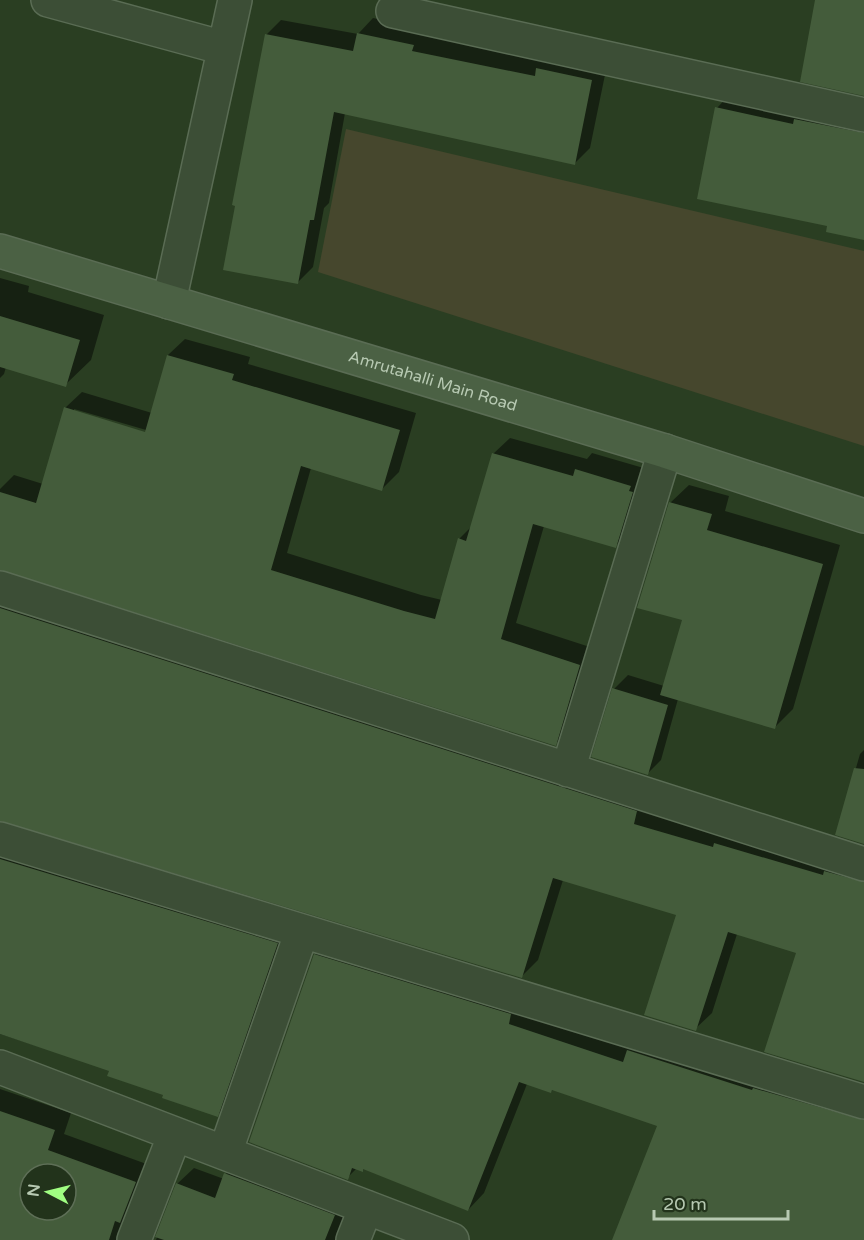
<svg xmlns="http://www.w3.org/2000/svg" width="864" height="1240" font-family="'Varela Round',sans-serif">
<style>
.green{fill:#46472d}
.shadow{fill:#0007;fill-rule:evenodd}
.building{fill:#445c3b;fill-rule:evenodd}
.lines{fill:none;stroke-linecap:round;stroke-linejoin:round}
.street-casing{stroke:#5a6c54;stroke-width:36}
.secondary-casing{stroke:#5a6c54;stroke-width:36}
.street{stroke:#3c4e36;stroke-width:33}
.secondary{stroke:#4b6144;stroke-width:33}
.labels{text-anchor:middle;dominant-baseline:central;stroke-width:4.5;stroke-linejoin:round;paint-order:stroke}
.street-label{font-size:16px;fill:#b7c9b2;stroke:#22331b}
</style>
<rect width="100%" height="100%" fill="#2a3e22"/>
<!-- green -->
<path class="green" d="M 346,129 L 864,251 L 864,446 L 318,272 Z"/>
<!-- shadow -->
<path class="shadow" d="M 373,18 L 428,29 L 427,36 L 546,60 L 607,65 L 590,148 L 574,164 L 345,113 L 329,203 L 324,208 L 313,267 L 298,282 L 266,35 L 281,20 L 358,34 Z
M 730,94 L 864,118 L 864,239 L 829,225 L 717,108 Z
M 0,278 L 29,286 L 28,292 L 104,315 L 91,360 L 65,385 L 6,367 L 4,374 L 0,378 Z
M 185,339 L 250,357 L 248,364 L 416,413 L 399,472 L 382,489 L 311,468 L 287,553 L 421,595 L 442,600 L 459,539 L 472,526 L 493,454 L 510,438 L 587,459 L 592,453 L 647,469 L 632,530 L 615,546 L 544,526 L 516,623 L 596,649 L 572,728 L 555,744 L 0,568 L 0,489 L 14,475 L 43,484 L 65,408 L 82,392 L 152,413 L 168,355 ZM 74,409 L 153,432 L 152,435 L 74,412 Z
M 689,485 L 729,496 L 725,511 L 840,545 L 793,709 L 775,727 L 678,699 L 661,760 L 647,774 L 614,689 L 628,675 L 664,686 L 684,619 L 670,503 Z
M 0,579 L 864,862 L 864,1081 L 798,952 L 737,934 L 712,1013 L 695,1029 L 678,914 L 563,880 L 538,960 L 521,977 L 0,819 Z
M 864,750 L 864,843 L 837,834 L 860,754 Z
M 0,831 L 293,927 L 234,1099 L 217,1115 L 111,1070 L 0,1034 Z
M 332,938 L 864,1100 L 864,1240 L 614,1240 L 659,1125 L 553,1089 L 551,1092 L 527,1084 L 484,1193 L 468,1210 L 364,1168 L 362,1170 L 357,1168 L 347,1178 L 315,955 Z
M 0,1089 L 71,1113 L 64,1134 L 152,1166 L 142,1240 L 0,1240 ZM 30,1174 L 66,1174 L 66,1210 L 30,1210 Z
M 242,1157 L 350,1199 L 341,1223 L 351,1227 L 361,1240 L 156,1240 L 177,1184 L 194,1168 L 224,1179 L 226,1174 Z"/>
<!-- building -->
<path class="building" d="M 815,0 L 864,0 L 864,96 L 800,82 Z
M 357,33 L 414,45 L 412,51 L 535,76 L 536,68 L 592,80 L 575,165 L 334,112 L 314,220 L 310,220 L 298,284 L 223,270 L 235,206 L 232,205 L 265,34 L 353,51 Z
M 715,107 L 793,124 L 794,119 L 864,133 L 864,240 L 826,232 L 827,226 L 697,199 Z
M 0,316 L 80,340 L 66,387 L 0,367 Z
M 167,355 L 234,374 L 232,380 L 400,430 L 382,491 L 301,466 L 271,570 L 404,611 L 435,619 L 458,538 L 466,541 L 492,453 L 573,476 L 575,469 L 631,486 L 629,491 L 633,492 L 616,548 L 533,524 L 501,639 L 580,665 L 556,746 L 0,570 L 0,492 L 36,503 L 64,407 L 145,432 Z
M 669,502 L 712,514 L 707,530 L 823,564 L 775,729 L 660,695 L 682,620 L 637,608 Z
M 0,608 L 637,811 L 634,824 L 713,847 L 714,843 L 823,875 L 824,871 L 864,882 L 864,1082 L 764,1052 L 796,953 L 728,932 L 696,1031 L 644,1015 L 676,915 L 553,878 L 522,978 L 0,821 Z
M 612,688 L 668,705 L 648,775 L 591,757 Z
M 854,768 L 864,769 L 864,844 L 835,835 Z
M 0,859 L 278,943 L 218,1117 L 162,1098 L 163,1095 L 107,1076 L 109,1071 L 0,1034 Z
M 314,954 L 511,1014 L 509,1024 L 623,1062 L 627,1050 L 752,1090 L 753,1088 L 864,1120 L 864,1240 L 612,1240 L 657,1126 L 552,1090 L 551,1093 L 519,1082 L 468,1211 L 363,1169 L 363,1172 L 352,1168 L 348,1180 L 249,1142 Z
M 0,1111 L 55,1130 L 48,1150 L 136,1182 L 120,1223 L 115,1221 L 109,1240 L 0,1240 ZM 30,1174 L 66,1174 L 66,1210 L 30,1210 Z
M 224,1173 L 335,1215 L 325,1240 L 164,1240 L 155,1237 L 176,1183 L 215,1198 Z"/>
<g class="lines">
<defs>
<path id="street" d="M 48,0 L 224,48
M 393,11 L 864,115
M 169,302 L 235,0
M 0,588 L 864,864
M 568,770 L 665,451
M 0,839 L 864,1102
M 0,1067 L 452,1240
M 225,1153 L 302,931
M 134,1240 L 175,1134
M 353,1240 L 366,1207"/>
<g id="secondary">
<path id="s1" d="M 0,251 L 665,451 L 864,516"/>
</g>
</defs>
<!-- street casing -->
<use href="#street" class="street-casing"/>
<!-- secondary casing -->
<use href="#secondary" class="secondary-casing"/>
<!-- street -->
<use href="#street" class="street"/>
<!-- secondary -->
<use href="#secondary" class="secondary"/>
</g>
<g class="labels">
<!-- street labels -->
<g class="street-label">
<text stroke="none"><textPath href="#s1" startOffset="452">Amrutahalli Main Road</textPath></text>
</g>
</g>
<!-- north arrow -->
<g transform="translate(48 1192) rotate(277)"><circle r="28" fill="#22331b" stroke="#5e6f57" stroke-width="1.5"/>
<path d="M0-4.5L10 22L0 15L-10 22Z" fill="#a0fe82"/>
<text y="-9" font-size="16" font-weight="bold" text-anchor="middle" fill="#b7c9b2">N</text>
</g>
<!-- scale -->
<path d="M654 1210v9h134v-9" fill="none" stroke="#b7c9b2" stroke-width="3"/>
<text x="663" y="1210" font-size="18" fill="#b7c9b2" stroke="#22331b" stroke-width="4.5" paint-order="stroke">20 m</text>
</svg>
